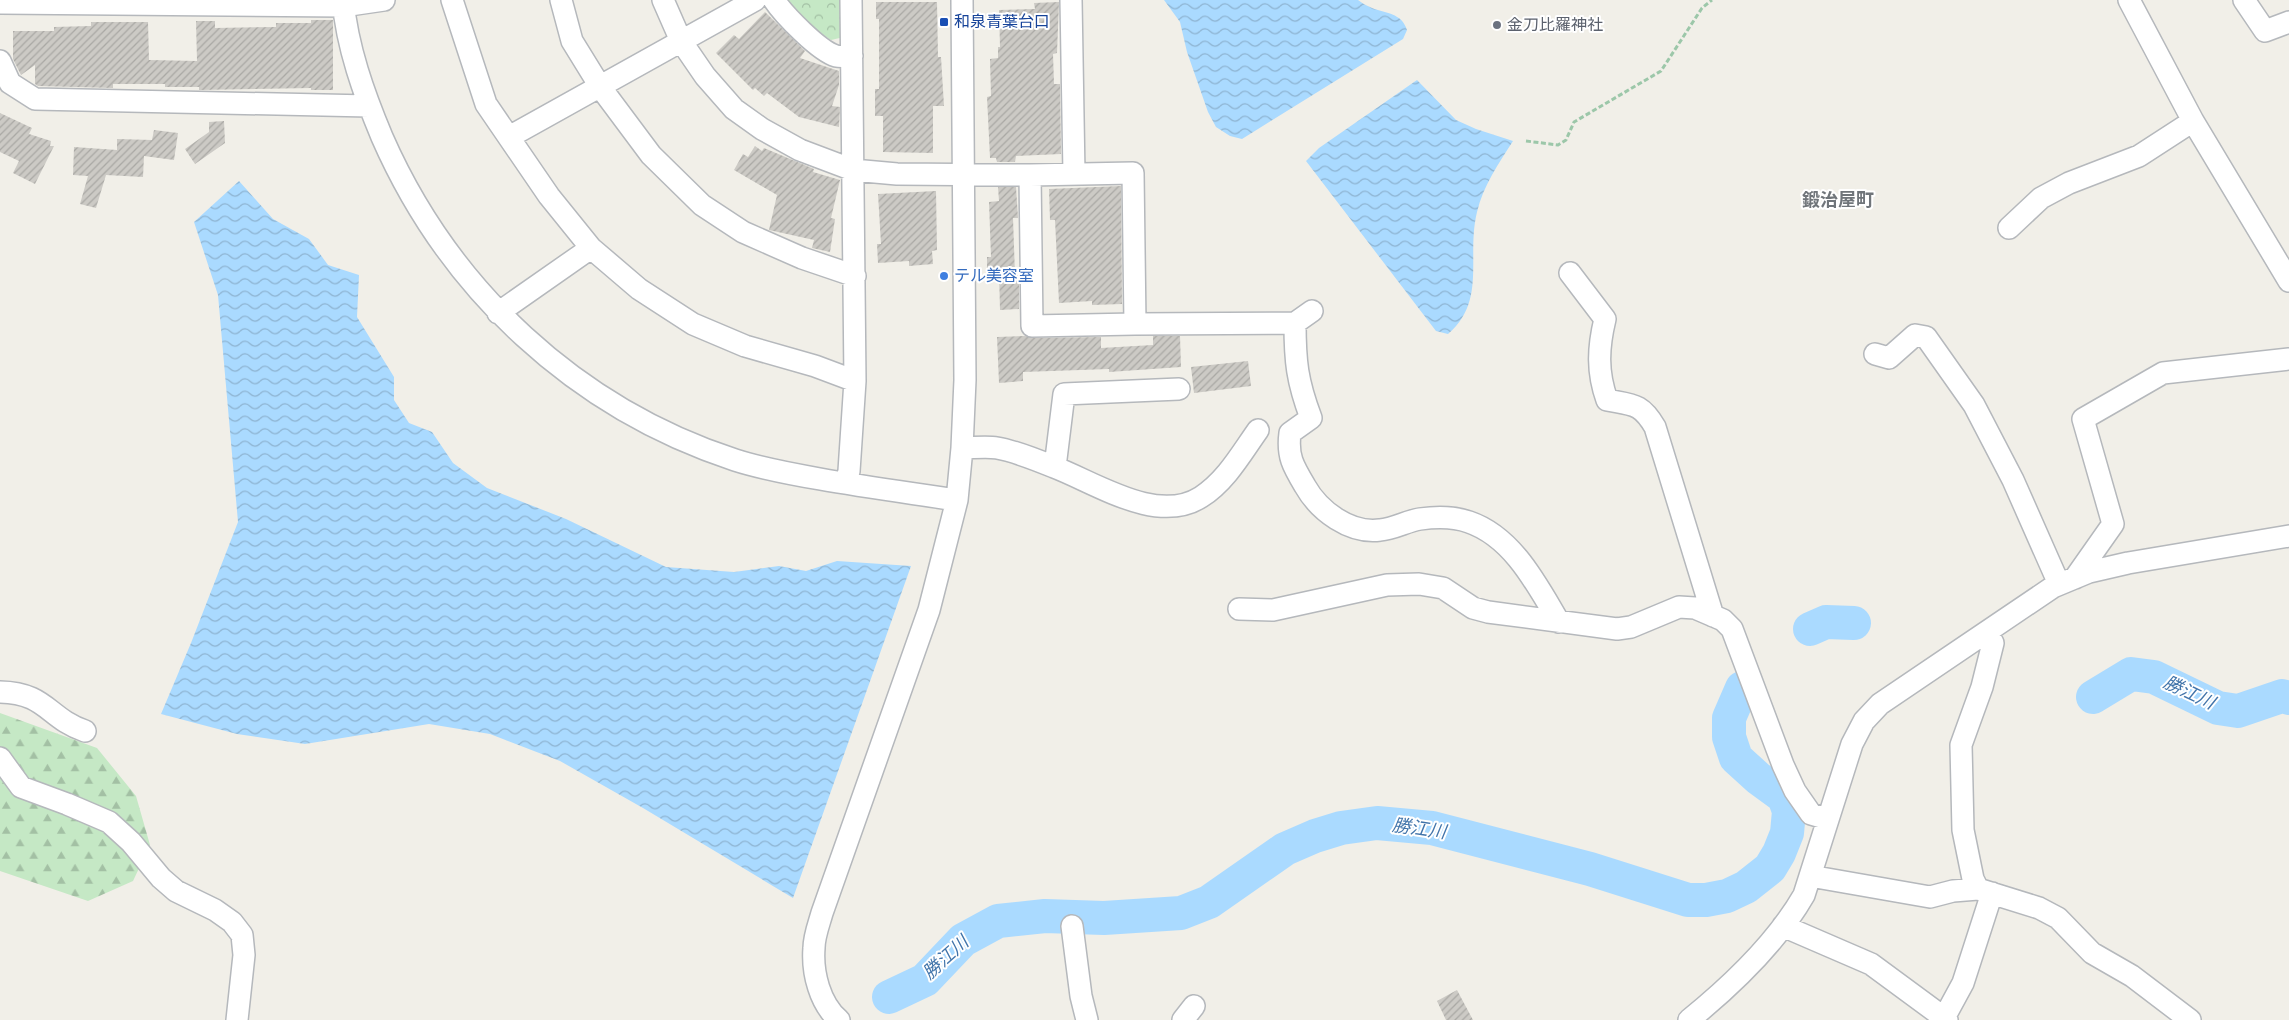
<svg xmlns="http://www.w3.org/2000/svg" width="2289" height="1020" font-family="'Sofia Sans Condensed','Noto Sans JP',sans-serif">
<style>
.forest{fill:url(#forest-firs)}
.park{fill:url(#park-crowns)}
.water{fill:url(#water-waves)}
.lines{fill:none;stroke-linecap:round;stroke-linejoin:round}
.river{stroke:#aadaff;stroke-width:34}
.building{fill:url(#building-hatch)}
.minor-casing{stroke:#b5b8bc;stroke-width:24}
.path{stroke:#9cc7a9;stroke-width:3;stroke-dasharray:5 2.5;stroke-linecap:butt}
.minor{stroke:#fff;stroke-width:21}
.transit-dot{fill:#1a4fb4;stroke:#fff;stroke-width:2}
.worship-dot{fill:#6b7280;stroke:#fff;stroke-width:2}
.shop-dot{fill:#3f7fe0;stroke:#fff;stroke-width:2}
.labels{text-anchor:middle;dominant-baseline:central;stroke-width:4;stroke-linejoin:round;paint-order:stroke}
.transit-label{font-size:16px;fill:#164399;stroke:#fff;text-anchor:start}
.worship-label{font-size:16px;fill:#5b616d;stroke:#fff;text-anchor:start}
.shop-label{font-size:16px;fill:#366cbe;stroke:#fff;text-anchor:start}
.neighbourhood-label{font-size:18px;font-weight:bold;fill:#70757a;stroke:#fff}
.water-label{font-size:18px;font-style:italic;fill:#4174aa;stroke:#fff}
</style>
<defs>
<pattern id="forest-firs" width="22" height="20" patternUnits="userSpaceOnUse" patternTransform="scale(1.25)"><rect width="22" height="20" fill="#c5e8c5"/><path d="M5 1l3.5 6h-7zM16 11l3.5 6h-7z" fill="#a3c0a4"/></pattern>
<pattern id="park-crowns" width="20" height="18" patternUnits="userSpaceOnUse" patternTransform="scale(1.25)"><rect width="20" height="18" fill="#c5e8c5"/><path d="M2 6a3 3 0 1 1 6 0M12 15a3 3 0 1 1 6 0" fill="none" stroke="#a3c0a4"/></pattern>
<pattern id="water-waves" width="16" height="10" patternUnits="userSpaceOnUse" patternTransform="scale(1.25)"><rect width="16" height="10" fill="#aadaff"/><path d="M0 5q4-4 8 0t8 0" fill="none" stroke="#8eb4d2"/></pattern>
<pattern id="building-hatch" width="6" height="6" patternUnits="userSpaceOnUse" patternTransform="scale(1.25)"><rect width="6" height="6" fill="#cccac5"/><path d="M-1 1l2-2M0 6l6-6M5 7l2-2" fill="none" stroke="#a9a8a4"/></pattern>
</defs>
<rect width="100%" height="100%" fill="#f1efe8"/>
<!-- forest -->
<path class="forest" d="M 0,713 L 97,748 L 136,796 L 150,845 L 133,881 L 88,901 L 0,871 Z"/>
<!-- park -->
<path class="park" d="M 788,0 L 843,0 L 844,37 L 831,40 L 811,27 Z"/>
<!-- water -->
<path class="water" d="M 1164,0 L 1358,0 C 1362,3 1367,6 1372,8 C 1385,13 1402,13 1407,30 L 1403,39 L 1242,139 L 1230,136 L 1216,127 L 1208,112 L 1187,52 L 1180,22 Z
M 1417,80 L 1456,120 L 1476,129 L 1513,141 C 1499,163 1483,186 1477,212 C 1466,257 1487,301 1448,334 L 1436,331 L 1306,161 L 1319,148 Z
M 239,181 L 273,219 L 309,239 L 328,265 L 359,275 L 357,317 L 394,377 L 394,400 L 409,423 L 432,432 L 453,463 L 487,488 L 566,519 L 666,567 L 734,572 L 779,566 L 806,571 L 837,561 L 911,566 L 793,898 L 643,808 L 560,761 L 490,734 L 429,724 L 305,744 L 237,734 L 161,714 L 191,643 L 238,522 L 218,295 L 194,222 Z"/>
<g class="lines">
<!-- river -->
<path class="river" d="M 1810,629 L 1826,622 L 1854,623
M 2093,697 L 2131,674 L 2154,677 L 2218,708 L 2238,711 L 2282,696 L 2289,698
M 889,997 L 925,980 L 963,940 L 998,921 L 1045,916 L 1104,918 L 1181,913 L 1209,902 L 1285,849 L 1315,836 L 1341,828 L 1377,823 L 1432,828 L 1590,869 L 1688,900 L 1706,900 L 1727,896 L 1746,887 L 1770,868 L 1779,853 L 1787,833 L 1789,811 L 1784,797 L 1758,778 L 1736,758 L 1729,737 L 1729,718 L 1742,688"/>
</g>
<!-- building -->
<path class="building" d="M 876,2 L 937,2 L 938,57 L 941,57 L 944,106 L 933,106 L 933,153 L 883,152 L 883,116 L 875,116 L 875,89 L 879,89 L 879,19 L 876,19 Z
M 1059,2 L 1057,53 L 1053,54 L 1054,84 L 1060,84 L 1061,154 L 1016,156 L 1015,162 L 997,162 L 996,158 L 990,158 L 987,97 L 991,96 L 990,59 L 998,58 L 998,47 L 1000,47 L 999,10 L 1035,9 L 1034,3 Z
M 765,12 L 805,51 L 800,58 L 839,71 L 839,85 L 832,106 L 840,107 L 839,127 L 799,117 L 767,93 L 764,96 L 755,88 L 753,90 L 716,53 L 734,35 L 739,39 Z
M 311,20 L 333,20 L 333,90 L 311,90 L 311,88 L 199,90 L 199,87 L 165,87 L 165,84 L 113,84 L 113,88 L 38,86 L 35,84 L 35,65 L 21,75 L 13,59 L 13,31 L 54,31 L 54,27 L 91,26 L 91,22 L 148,22 L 149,60 L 197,61 L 196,21 L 215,21 L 215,28 L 276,27 L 276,23 L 311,23 Z
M 0,113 L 32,128 L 29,134 L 51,141 L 50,146 L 54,146 L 35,184 L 13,173 L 19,161 L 0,152 Z
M 224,121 L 225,143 L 195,164 L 185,149 L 209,132 L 209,122 Z
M 154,130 L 178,133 L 174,160 L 144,156 L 143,177 L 106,175 L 96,208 L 80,204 L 88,176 L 73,175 L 74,147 L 117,150 L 117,139 L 152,140 Z
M 755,146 L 762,151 L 764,148 L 814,169 L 813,172 L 840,180 L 831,218 L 835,219 L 830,252 L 812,248 L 814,240 L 769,230 L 777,195 L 734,170 L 743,154 L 748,157 Z
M 1121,186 L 1122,304 L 1092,305 L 1092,301 L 1059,303 L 1055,220 L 1050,220 L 1049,189 Z
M 998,187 L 1016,187 L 1018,218 L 1013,218 L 1015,275 L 1019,275 L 1019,309 L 1000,310 L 999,272 L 987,273 L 987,257 L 991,257 L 989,202 L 999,201 Z
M 936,191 L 937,250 L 932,251 L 933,264 L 909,266 L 909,261 L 878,263 L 877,244 L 881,244 L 878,194 Z
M 1025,336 L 1032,338 L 1101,337 L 1101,348 L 1153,345 L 1153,336 L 1180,336 L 1181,367 L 1109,372 L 1109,369 L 1023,372 L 1023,381 L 999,383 L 997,337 Z
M 1248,361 L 1251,386 L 1194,393 L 1191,367 Z
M 1457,990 L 1473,1020 L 1446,1020 L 1437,1001 Z"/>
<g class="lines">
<defs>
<path id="minor" d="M 343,0 C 347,47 364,94 382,137 C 449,290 576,408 735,460 C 763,469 791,474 820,479 C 865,487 911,493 957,500
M 452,0 L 486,104 L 549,196 L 591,248 L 639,289 L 693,324 L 745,346 L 815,366 L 855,381
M 561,0 L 572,41 L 601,88 L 651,155 L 702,205 L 743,232 L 802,258 L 855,276
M 663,0 L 681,41 L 705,76 L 734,109 L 762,129 L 800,150 L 853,170 L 897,174 L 1030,175 L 1133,173 L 1135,324 L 1032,326 L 1030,175
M 774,0 C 784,15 819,51 836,56 C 841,57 848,56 852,56
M 1071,0 L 1074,174
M 2129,0 L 2193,121 L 2289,281
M 2244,0 L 2265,31 L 2289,22
M 0,3 L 343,6 L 384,0
M 0,61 L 10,83 L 35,99 L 369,106
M 509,137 L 755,0
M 2009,228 L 2041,198 L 2069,183 L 2139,156 L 2193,121
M 1570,273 L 1605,319 C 1598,348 1597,372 1607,400 C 1633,405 1641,403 1655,427 L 1713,616
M 498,313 L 591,248
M 1295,323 C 1295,361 1297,381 1311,418 L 1290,433 C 1287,456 1293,466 1305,486 C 1319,511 1350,534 1380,530 C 1394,529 1407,521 1420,519 C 1435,517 1455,517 1469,522 C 1513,537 1537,585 1559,622
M 1135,324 L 1295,323 L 1312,311
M 1875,354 L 1889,358 L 1915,335 L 1926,337 L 1974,405 L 2013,480 L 2059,584
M 962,448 C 973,448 986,446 997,448 C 1015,451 1037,460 1054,467 C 1096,483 1157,525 1201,497 C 1226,481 1241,454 1258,430
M 1055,467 L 1064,394 L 1179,389
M 846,483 L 849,471 L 855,381 L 851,0
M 2075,578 L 2113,524 L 2083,419 L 2163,373 L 2289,359
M 1239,609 L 1273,610 L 1387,585 L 1419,584 L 1443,588 L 1473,608 L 1488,612 L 1617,629 L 1631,627 L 1679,607 L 1695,608 L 1723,620 L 1732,629 L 1783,765 L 1795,791 L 1811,814 L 1828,819
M 0,692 C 47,693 47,718 85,731
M 0,758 L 21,787 L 67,804 L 109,822 L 131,842 L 161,878 L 176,891 L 215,910 L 232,922 L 242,935 L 244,955 L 237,1020
M 1810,876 L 1930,897 L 1953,891 L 1978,889 L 2039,908 L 2058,918 L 2092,953 L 2132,976 L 2190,1020
M 1978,889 L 1973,879 L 1963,830 L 1961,745 L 1982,687 L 1993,643 L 1987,632
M 1072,926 L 1081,996 L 1087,1020
M 1783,926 L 1871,964 L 1947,1020
M 1944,1018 L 1963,983 L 1992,893
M 839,1020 C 820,1004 812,973 814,948 C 814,936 819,924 822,913 L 929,610 L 957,500 L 962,448 L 965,380 L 962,0
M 1183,1020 L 1194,1006
M 1689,1020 C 1731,986 1777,942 1804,895 L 1852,744 L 1864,721 L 1880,704 L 2053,587 L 2089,572 L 2128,563 L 2289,536"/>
</defs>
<!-- minor casing -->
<use href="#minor" class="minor-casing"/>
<!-- path -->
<path class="path" d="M 1526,141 L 1558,145 L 1566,140 L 1574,122 L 1661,71 L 1702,8 L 1712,0"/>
<!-- minor -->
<use href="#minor" class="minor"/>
</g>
<!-- markers -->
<rect class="transit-dot" x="939" y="17" width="10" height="10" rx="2.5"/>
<circle class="worship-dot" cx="1497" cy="25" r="5"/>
<circle class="shop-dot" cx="944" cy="276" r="5"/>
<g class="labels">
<!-- transit labels -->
<g class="transit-label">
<text x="954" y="22">和泉青葉台口</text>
</g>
<!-- worship labels -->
<g class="worship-label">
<text x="1507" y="25">金刀比羅神社</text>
</g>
<!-- shop labels -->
<g class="shop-label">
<text x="954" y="276">テル美容室</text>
</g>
<!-- neighbourhood labels -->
<g class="neighbourhood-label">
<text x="1838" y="200">鍛治屋町</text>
</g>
<!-- water labels -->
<g class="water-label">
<text transform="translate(2189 693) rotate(25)">勝江川</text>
<text transform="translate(1419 829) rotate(8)">勝江川</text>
<text transform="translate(946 958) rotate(-42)">勝江川</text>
</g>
</g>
</svg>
